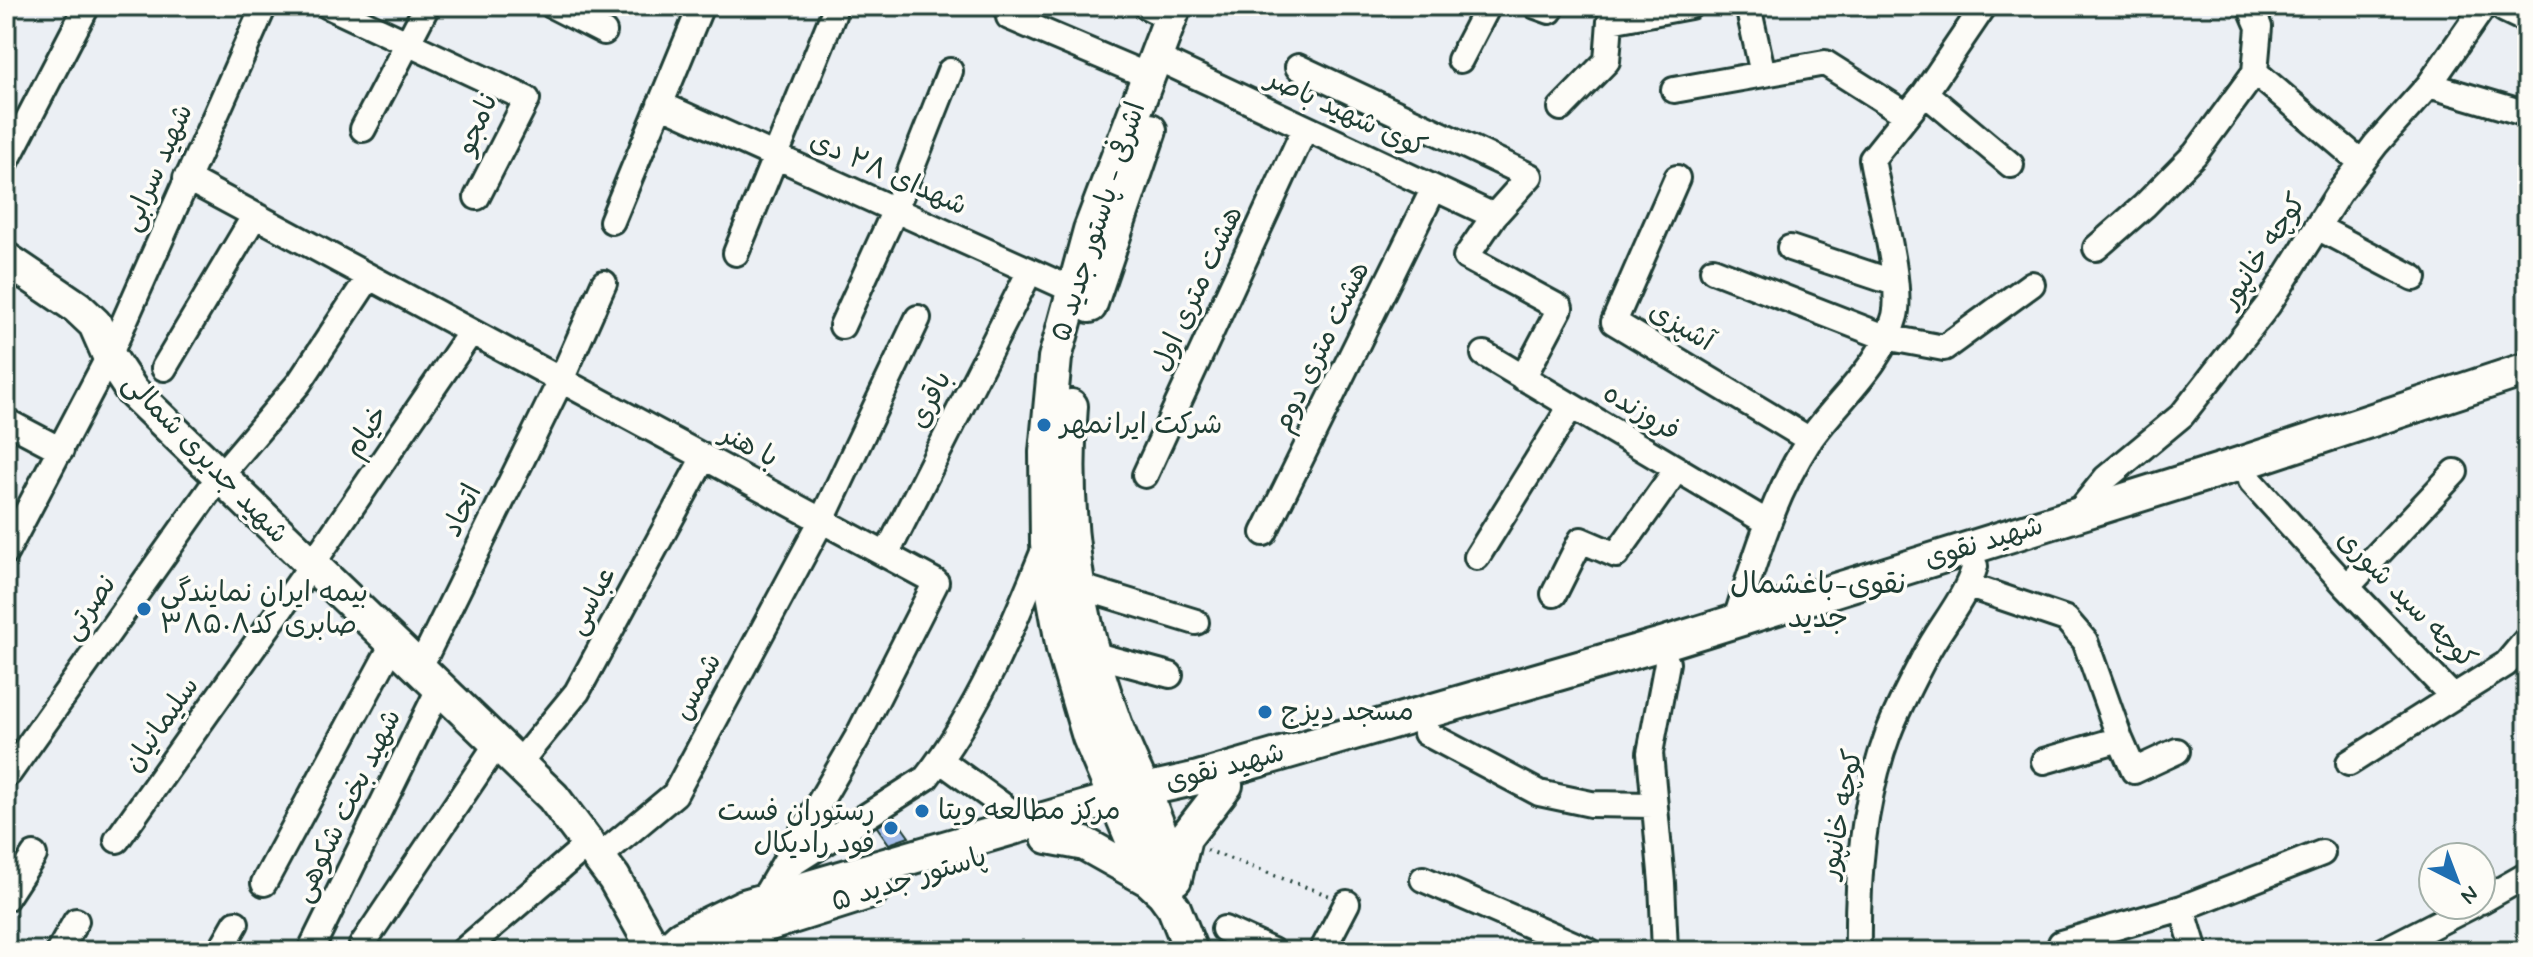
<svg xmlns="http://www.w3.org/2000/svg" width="2533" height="957" font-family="Mynerve,'Playpen Sans Arabic',sans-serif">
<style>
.building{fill:#a4bce9;stroke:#1f3d34;stroke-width:2}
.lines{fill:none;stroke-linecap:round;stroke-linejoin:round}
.minor-casing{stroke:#1f3d34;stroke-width:30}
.major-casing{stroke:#1f3d34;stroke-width:38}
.path{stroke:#1f3d34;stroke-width:4;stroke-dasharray:2 6;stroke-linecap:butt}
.minor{stroke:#fdfcf7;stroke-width:24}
.major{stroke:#fdfcf7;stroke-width:32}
.poi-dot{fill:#1f6fb2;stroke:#fdfcf7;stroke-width:3}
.labels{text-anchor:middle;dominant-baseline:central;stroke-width:7;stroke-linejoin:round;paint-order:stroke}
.street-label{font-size:28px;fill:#1f3d34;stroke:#fdfcf7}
.poi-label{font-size:28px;fill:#1f3d34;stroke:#fdfcf7;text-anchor:start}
.neighbourhood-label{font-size:30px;fill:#1f3d34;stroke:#fdfcf7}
</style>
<rect width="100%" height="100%" fill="#ebeff4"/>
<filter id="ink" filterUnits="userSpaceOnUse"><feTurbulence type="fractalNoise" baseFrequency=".0125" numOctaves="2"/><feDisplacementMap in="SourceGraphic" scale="16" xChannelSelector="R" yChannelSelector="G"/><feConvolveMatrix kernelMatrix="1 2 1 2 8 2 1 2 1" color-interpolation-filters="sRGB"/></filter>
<g filter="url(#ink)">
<!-- building -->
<path class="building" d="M 894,816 L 909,837 L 889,844 L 877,827 Z"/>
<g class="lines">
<defs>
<path id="minor" d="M 328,6 L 527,99 L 477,197
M 553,6 L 604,32
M 1146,6 L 1170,18
M 1536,6 L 1550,11 L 1553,6
M 1748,6 L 1763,74
M 2250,6 L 2259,27 L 2255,72 L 2362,163
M 1009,17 L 1148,76
M 1155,57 L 1494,216
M 1460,60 L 1488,6
M 1298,67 L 1530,176 L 1494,216 L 1466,257 L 1560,308 L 1523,378
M 2429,85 L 2527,114
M 1674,90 L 1825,63 L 1907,115
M 1925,93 L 2011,165
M 660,104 L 1086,296
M 1561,108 L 1607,61 L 1610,21 L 1690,6
M 363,129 L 427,6
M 6,162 L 87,6
M 186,178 L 936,582 L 857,738 L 757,910
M 1677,178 L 1614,322 L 1810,440
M 612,221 L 701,6
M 2317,227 L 2414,278
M 1790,248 L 1895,283
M 2096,248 L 2144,206 L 2195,154 L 2255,72
M 736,253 L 833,15
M 1713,270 L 1885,337 L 1944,348 L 2032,284
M 842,326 L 895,210 L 950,71
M 1484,354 L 1768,523
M 164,368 L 255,215
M 6,421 L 61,450
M 1145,475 L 1305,128
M 2251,481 L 2347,587 L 2453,697 L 2506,664 L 2527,639
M 2077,514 L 2106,478 L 2182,415 L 2268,305 L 2338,194 L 2376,144 L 2429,85 L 2484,6
M 1264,533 L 1434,188
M 6,552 L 109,356 L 264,6
M 886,555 L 1030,271
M 1477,557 L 1571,406
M 1078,586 L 1196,622
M 1969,586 L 2066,619 L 2085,641 L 2120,739 L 2134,771 L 2177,751
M 2347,587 L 2455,472
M 1554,594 L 1581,540 L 1616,555 L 1677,469
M 1735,622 C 1755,560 1773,496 1809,441 C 1837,400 1882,366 1895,316 C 1903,284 1878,196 1872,159 L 1925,93 L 1984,6
M 1092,654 L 1170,675
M 419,669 L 561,380 L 604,283
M 1426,733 L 1539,793 L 1591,804 L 1653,805
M 940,760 L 1006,808 L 1033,823
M 2044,761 L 2120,739
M 2349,763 L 2453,697
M 518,764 L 577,692 L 704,457
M 9,773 L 219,477 L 299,383 L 369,277
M 117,840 L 311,566 L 471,332
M 598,858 L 675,794 L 822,520 L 918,318
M 781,871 L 926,778 C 980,709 1013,626 1046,545
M 1423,879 L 1589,951
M 264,883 L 393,644
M 6,898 L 34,855
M 2481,901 L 2527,875
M 2182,908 L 2195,951
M 1224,929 L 1272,951
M 2061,943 L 2182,908 L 2322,853
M 362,945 L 497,744
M 59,951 L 76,921
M 220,951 L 236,923
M 310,951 L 439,689
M 463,951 L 588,844
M 1322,951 L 1347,903
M 1665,951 L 1662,883 L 1650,753 L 1667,663
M 1858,951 C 1857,877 1862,804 1888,734 C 1898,707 1912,681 1925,656 C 1941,625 1965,600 1975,566
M 2383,951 L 2473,905"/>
<path id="major" d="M 2506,6 L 2527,16
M 6,259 L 77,307 L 95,324 L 109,356 L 132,391 L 553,797 L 614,878 L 655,951
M 1090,306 L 1150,130
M 1071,406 C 1062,512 1077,620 1114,720 C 1122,743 1133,765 1143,788 C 1155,816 1165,845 1176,873
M 1048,837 L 1085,844 L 1149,880 L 1163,893 L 1174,908 L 1191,951
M 1175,879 L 1185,838 L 1226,785
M 1149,880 L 1089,737 L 1063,649 L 1050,577 L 1047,543 L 1046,452 L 1055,358 L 1090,230 L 1175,6
M 666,951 L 681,937 L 744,906 L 1144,790 L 1198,778 L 1665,643 L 2233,466 L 2527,369
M 696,951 L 751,930 L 871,892"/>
</defs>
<!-- minor casing -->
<use href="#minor" class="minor-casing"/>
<!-- major casing -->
<use href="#major" class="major-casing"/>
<!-- path -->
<path class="path" d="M 1207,850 L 1330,896"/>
<!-- minor -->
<use href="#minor" class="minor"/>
<!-- major -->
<use href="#major" class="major"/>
</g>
</g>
<!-- markers -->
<g class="poi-dot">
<circle cx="1044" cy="425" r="8"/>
<circle cx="144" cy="609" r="8"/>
<circle cx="1265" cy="712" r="8"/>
<circle cx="922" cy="811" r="8"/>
<circle cx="891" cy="828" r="8"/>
</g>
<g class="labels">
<!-- street labels -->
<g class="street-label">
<text transform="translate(1346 114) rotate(25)">کوی شهید باصر</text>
<text transform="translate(478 124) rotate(-66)">نامجو</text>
<text transform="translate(158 168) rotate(-66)">شهید سرابی</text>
<text transform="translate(888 174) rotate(24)">شهدای ۲۸ دی</text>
<text transform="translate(1099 222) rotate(-72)">اشرفی - پاستور جدید ۵</text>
<text transform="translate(2264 251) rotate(-56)">کوچه خانپور</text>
<text transform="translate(1198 289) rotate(-65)">هشت متری اول</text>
<text transform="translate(1681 327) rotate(31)">آشپزی</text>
<text transform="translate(1322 347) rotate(-64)">هشت متری دوم</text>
<text transform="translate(931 400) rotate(-63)">باقری</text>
<text transform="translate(1641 413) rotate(31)">فروزنده</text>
<text transform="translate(367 432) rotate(-56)">خیام</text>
<text transform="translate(749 447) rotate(28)">با هنر</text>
<text transform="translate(205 459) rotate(46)">شهید جدیری شمالی</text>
<text transform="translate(463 511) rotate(-64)">اتحاد</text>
<text transform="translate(1984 543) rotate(-17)">شهید نقوی</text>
<text transform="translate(2406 600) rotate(45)">کوچه سید شوری</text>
<text transform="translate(592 601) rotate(-62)">عباسی</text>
<text transform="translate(90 608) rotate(-55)">نصرتی</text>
<text transform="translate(698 687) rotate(-62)">شمس</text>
<text transform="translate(162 725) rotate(-55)">سلیمانیان</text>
<text transform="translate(1225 768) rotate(-15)">شهید نقوی</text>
<text transform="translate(348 806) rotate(-64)">شهید بخت شکوهی</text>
<text transform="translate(1842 814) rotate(-79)">کوچه خانپور</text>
<text transform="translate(909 880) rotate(-17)">پاستور جدید ۵</text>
</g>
<!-- poi labels -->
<g class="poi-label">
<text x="1060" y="425">شرکت ایرانمهر</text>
<text x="160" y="593">بیمه ایران نمایندگی<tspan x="160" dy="32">صابری کد۳۸۵۰۸</tspan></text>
<text x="1281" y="712">مسجد دیزج</text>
<text x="938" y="811">مرکز مطالعه ویتا</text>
<text x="875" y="812" text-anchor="end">رستوران فست<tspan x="875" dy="32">فود رادیکال</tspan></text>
</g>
<!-- neighbourhood labels -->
<g class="neighbourhood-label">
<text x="1818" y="584">نقوی-باغشمال<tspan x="1818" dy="34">جدید</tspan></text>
</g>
</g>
<!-- margin -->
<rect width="2533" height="957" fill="none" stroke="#fdfcf7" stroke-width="32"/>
<rect x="16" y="16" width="2501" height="925" fill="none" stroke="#1f3d34" stroke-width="3" filter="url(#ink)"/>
<!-- north arrow -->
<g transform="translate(2457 881) rotate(138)"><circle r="38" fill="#fdfcf7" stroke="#a4b0a9" stroke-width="2"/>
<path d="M0-6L14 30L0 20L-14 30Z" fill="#1f6fb2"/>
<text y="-12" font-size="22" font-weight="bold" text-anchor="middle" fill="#1f3d34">N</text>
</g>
</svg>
